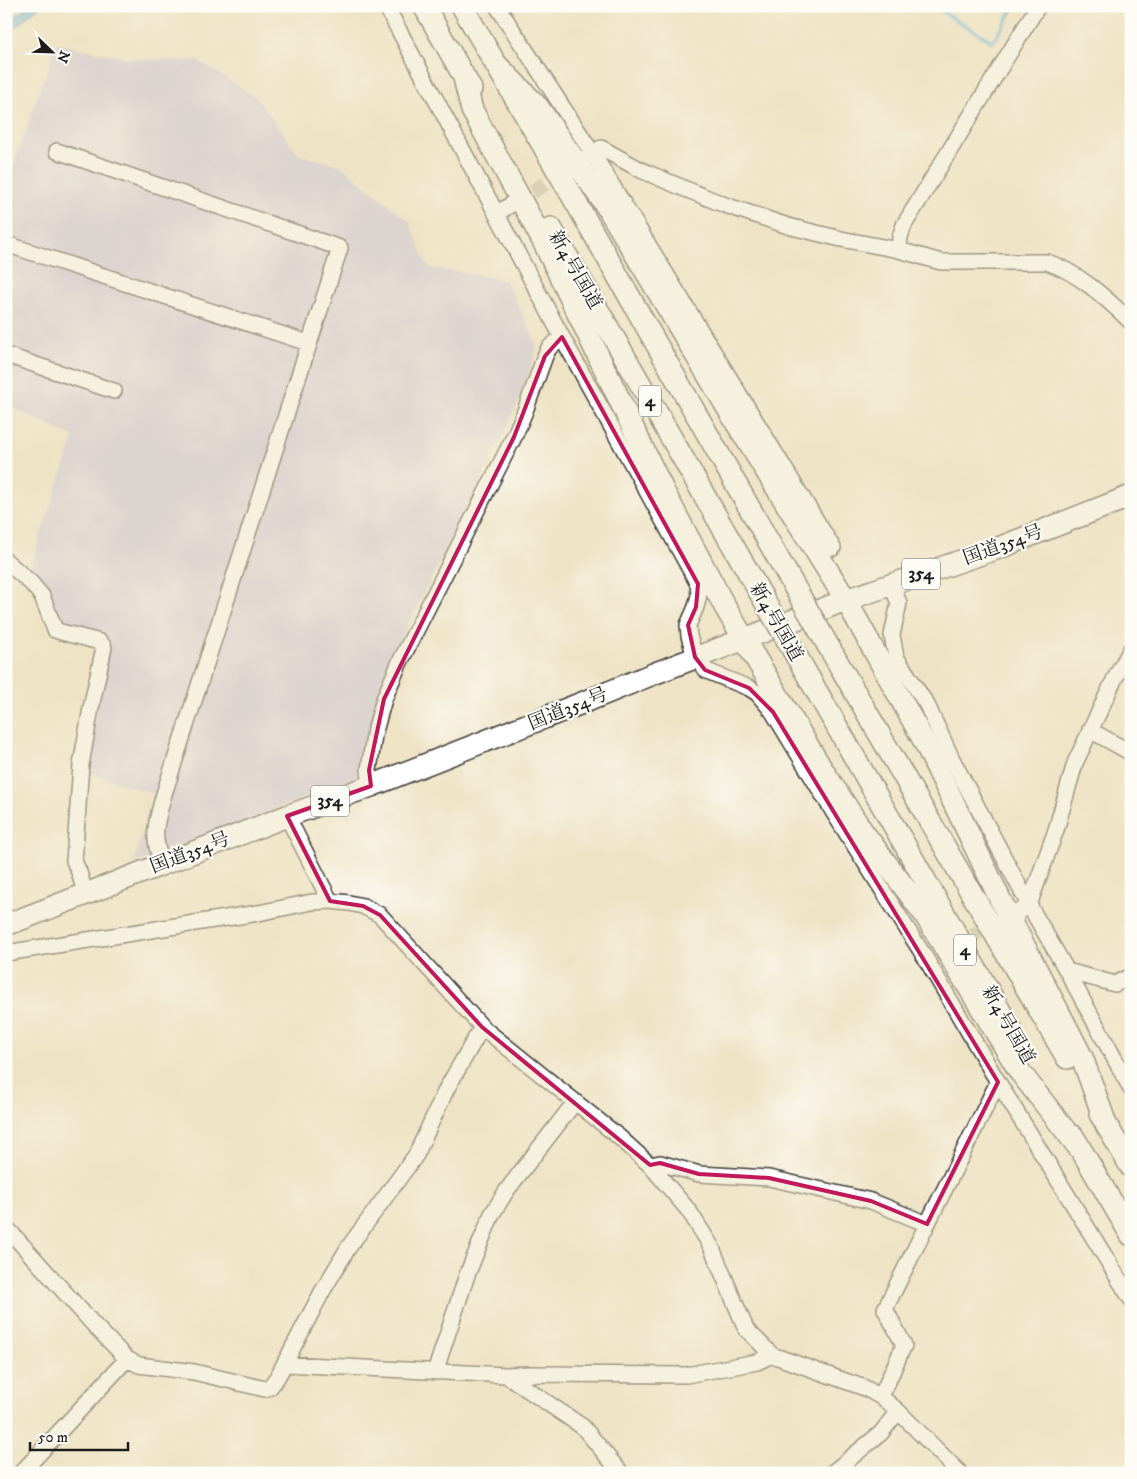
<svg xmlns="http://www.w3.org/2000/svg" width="1137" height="1479" font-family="'IM FELL DW Pica','Noto Serif JP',serif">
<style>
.industrial{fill:#c5c0da}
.water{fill:#61b2dc;stroke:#3e677c}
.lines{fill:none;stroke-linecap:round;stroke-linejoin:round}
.stream{stroke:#61b2dc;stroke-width:4}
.minor-tunnel{stroke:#c4bba3;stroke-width:15;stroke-dasharray:15 8;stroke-linecap:butt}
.minor-casing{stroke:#3c3a35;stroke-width:18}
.highway-casing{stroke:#3c3a35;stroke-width:24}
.minor{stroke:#fff;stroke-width:15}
.highway{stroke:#fff;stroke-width:21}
.highway-bridge-casing{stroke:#3c3a35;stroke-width:24;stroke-linecap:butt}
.highway-bridge{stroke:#fff;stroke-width:21}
.marked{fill:none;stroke:#c2185b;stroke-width:4;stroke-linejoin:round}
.labels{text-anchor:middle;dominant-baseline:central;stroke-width:4.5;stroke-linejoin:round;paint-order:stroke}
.shield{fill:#fdfcf7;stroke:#605f5e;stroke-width:1}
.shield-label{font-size:18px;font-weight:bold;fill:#1c1c1c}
.street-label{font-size:19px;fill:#1c1c1c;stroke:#fdfcf7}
</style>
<rect width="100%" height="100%" fill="#fdfcf7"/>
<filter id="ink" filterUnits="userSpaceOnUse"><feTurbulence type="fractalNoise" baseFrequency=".02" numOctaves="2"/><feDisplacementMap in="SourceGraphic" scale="10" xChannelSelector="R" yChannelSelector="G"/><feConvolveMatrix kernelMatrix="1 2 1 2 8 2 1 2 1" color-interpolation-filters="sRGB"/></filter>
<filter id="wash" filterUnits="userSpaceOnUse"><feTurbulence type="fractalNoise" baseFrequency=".0096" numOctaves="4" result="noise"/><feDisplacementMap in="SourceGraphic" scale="20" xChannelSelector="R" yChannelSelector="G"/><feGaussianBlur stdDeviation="1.12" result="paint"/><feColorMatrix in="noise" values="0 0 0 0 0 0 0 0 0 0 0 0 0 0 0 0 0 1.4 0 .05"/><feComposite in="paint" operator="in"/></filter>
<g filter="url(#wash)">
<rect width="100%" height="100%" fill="#eee3c5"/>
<!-- industrial -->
<path class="industrial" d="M 56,43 L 125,58 L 185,61 L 197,60 L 232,82 L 256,97 L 299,155 L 340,165 L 409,221 L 428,267 L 506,280 L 537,345 L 535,355 L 519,402 L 479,484 L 391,659 L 356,778 L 133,864 L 154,794 L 86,772 L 109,638 L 61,627 L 48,595 L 37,578 L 28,572 L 74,438 L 6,404 L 6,178 L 9,178 Z"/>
<!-- water -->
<path class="water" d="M 27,6 L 40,6 L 6,35 L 6,24 Z"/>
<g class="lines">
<!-- stream -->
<path class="stream" d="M 933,6 L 993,42 L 1015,6"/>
</g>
</g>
<g filter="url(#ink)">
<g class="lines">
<!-- minor-tunnel -->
<path class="minor-tunnel" d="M 513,204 L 568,169
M 952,946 L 998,922"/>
<defs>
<path id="minor" d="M 386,6 L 562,337 L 698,584 L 699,595 L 696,607 L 688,625 L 689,636 L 695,657 L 707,671 L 749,688 L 757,693 L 773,712 L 834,813 L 926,959 L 998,1082 L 1131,1299
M 497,6 L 593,154 L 833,548
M 57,151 L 340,248 L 164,794 C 156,824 151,833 162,864
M 586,158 L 601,148 L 641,170 L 683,188 L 725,205 L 788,226 L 841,239 L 899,250 L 941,262 L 1047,262 C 1078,272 1107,299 1131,322
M 496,214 L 512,204
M 6,244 L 308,343
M 899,250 L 900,237 L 904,225 L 1038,6
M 6,355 L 114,391
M 6,561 L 31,583 L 42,596 L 55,630 L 61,632 L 100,642 L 104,647 L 91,708 L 81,765 L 74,861 L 79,872 L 85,893
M 891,584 L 899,603 L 892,635 L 896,657 L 927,705 L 951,757 L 1029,905 L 1067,971 L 1131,1089
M 1090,730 L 1131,753
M 371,786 L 369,770 L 374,735 L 384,699 L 399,664 L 514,437 L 525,411 L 545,356 L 549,348 L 562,337
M 287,816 L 330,901
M 1019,912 L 1029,905 L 1056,830 L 1075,763 L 1115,678 L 1131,649
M 6,953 L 258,913 L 312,902 L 330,901 L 349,903 L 363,906 L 380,915 L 482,1027 L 619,1137 L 650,1165 L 689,1211 L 711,1246 L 746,1329 L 772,1355 L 865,1388 L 881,1397 L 898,1411 L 960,1473
M 1067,971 L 1115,984 L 1131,976
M 650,1165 L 660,1163 L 699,1174 L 769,1178 L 871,1201 L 927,1224
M 6,1227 L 94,1325 L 127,1359 L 139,1365 L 194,1372 L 265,1389 L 270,1387 L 278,1376 L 322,1292 L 348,1248 L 416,1155 L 447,1088 L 482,1027
M 285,1364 L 506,1375 L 530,1374 L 686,1375 L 757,1362 L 772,1355
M 435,1372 L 467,1275 L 492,1214 L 507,1190 L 575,1102
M 506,1375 L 583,1427 L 621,1473
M 881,1397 L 904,1345 L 885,1309 L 998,1082
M 21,1473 L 127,1359
M 832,1473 L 881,1433 L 898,1411"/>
<path id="highway" d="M 424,6 L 471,89
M 462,6 L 570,192 L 791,581
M 496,64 L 538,107 L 609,210 L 742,432 L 846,600 L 925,743 L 1000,899 L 1082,1057 L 1107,1127
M 464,78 L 472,110 L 543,241 L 663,490 L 725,607 L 820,766 L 863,832 L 925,915 L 1020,1072 L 1079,1148
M 551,228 L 763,598
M 830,649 L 1067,1058
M 801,664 L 1011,1030
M 6,925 L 287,816 L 371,786 L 587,701 L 653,674 L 846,600 L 996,549 L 1131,496
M 1100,1114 L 1131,1167
M 1073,1136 L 1131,1235"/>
</defs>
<!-- minor casing -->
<use href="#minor" class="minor-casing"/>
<!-- highway casing -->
<use href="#highway" class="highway-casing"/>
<!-- minor -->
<use href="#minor" class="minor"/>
<!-- highway -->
<use href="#highway" class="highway"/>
<defs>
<path id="highway-bridge" d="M 791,581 L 830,649
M 763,598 L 801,664"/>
</defs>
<!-- highway-bridge casing -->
<use href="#highway-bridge" class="highway-bridge-casing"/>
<!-- highway-bridge -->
<use href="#highway-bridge" class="highway-bridge"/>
</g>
</g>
<!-- marked area -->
<path d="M0 0H1137V1479H0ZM 562,337 L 698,584 L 696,607 L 688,625 L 695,657 L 705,670 L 749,688 L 773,712 L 998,1082 L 927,1224 L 871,1201 L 769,1178 L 699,1174 L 660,1163 L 650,1165 L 482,1027 L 380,915 L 363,906 L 330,901 L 287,816 L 371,786 L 369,770 L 384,699 L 514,437 L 545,356 Z" fill="#eee3c5" fill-opacity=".55" fill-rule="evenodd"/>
<path class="marked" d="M 562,337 L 698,584 L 696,607 L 688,625 L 695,657 L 705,670 L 749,688 L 773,712 L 998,1082 L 927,1224 L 871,1201 L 769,1178 L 699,1174 L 660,1163 L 650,1165 L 482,1027 L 380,915 L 363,906 L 330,901 L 287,816 L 371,786 L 369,770 L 384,699 L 514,437 L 545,356 Z"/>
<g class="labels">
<!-- shield labels -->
<g class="shield">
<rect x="639" y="385.5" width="22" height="31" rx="4"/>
<rect x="902" y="558.5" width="38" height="31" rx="4"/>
<rect x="311" y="785.5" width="38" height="31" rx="4"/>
<rect x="954" y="934.5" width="22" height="31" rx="4"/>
</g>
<g class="shield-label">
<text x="650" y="401">4</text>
<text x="921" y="574">354</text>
<text x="330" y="801">354</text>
<text x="965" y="950">4</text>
</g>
<!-- street labels -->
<g class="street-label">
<text transform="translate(575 270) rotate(60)">新4号国道</text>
<text transform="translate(1003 545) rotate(-20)">国道354号</text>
<text transform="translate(776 622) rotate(60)">新4号国道</text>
<text transform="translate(568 709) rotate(-22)">国道354号</text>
<text transform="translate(190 853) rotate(-21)">国道354号</text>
<text transform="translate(1008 1025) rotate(60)">新4号国道</text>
</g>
</g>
<!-- margin -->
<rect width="1137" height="1479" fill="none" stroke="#fdfcf7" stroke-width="25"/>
<!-- north arrow -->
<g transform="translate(52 52) rotate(113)" stroke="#fdfcf7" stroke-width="4" paint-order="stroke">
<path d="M0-4L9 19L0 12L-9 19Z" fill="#1c1c1c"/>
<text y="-8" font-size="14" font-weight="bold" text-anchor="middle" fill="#1c1c1c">N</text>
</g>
<!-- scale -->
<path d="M30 1442v8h98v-8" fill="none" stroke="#1c1c1c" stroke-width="2.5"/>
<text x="38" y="1442" font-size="15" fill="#1c1c1c" stroke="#fdfcf7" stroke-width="4" paint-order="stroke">50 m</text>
</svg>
